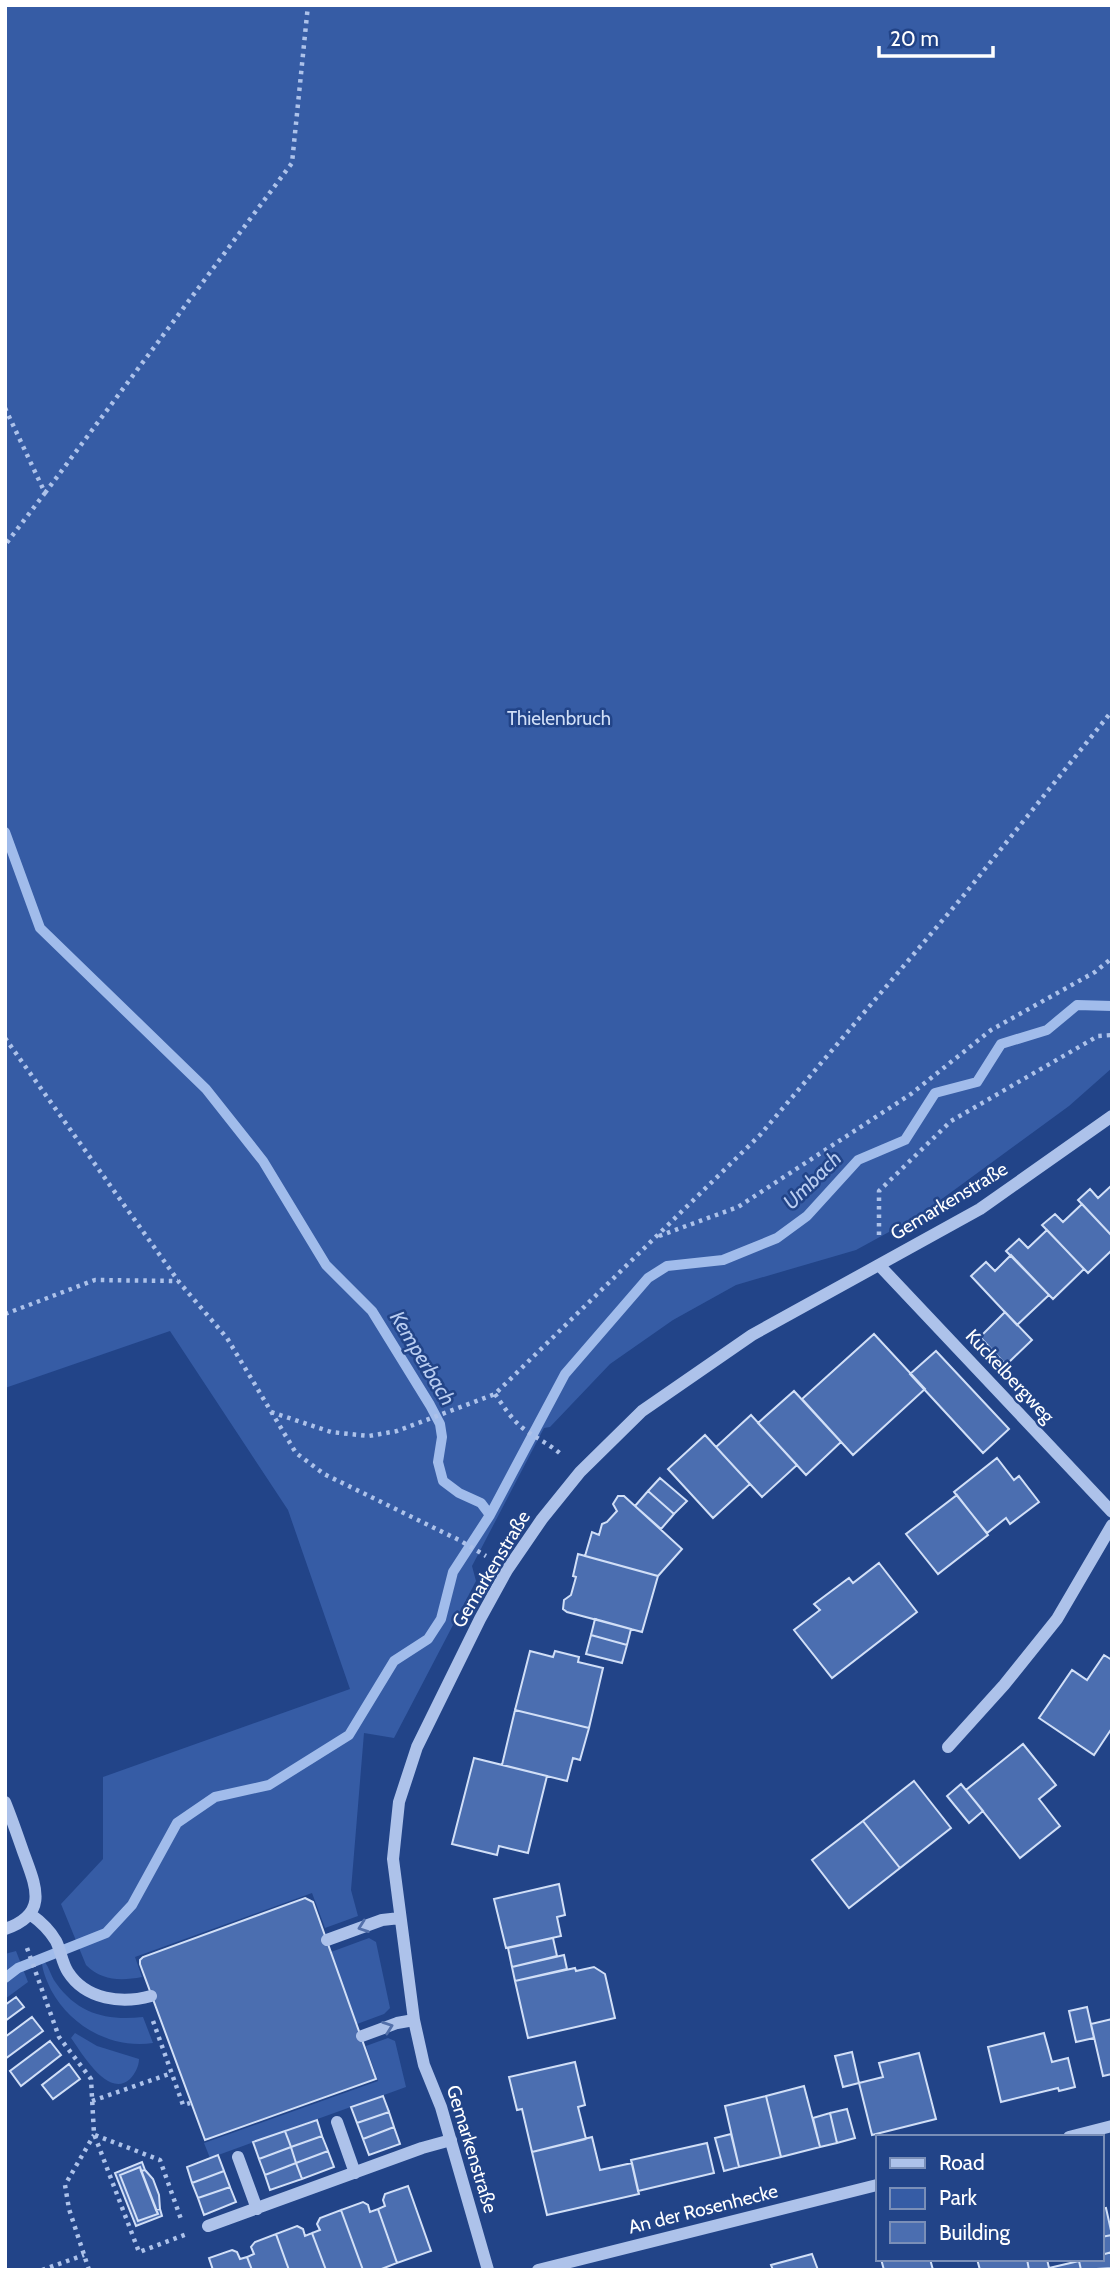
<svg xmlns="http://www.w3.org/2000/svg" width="1117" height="2275" font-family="Cabin,sans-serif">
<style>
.green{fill:#365ca5}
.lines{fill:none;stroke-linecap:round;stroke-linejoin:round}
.stream{stroke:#a1bceb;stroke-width:10}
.building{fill:#4b6eb0;stroke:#d1dff7;stroke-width:2}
.path{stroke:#adc2ea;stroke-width:4.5;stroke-dasharray:3.5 5;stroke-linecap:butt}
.minor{stroke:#adc2ea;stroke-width:12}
.oneway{stroke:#5370aa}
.labels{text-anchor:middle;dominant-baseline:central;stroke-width:5;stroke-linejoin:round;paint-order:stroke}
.park-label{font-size:19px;fill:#d1dff7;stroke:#248}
.street-label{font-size:19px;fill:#fff;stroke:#248}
.water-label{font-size:21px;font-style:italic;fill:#b9cdf1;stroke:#248}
</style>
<rect width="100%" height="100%" fill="#248"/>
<!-- green -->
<path class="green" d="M 5,5 L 1112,5 L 1112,1068 L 1069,1106 L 920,1215 L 856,1250 L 736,1285 L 673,1320 L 610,1364 L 550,1427 L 544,1428 L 472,1566 L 476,1581 L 394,1738 L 364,1733 L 351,1890 L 358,1916 L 325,1928 L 312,1893 L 135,1957 L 142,1977 C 121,1981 102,1981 86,1965 L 61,1904 L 103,1859 L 103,1777 L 350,1689 L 288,1510 L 170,1331 L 5,1388 Z
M 369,1938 L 376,1942 L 390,2008 L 384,2014 L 357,2024 L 331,1952 Z
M 16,1951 L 28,1982 L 5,1999 L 5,1954 Z
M 42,1959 C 49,1965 50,1975 56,1983 C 78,2014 107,2021 143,2017 L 153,2043 C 112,2049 71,2027 51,1990 C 47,1981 41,1969 42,1959 Z
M 75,2033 L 97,2046 L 139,2059 C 139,2066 135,2074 130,2079 C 108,2099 82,2053 71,2038 Z
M 388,2038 L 395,2041 L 406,2087 L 210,2158 L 204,2143 L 378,2081 L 366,2046 Z"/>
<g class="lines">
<!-- stream -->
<path class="stream" d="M 5,832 L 40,928 L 206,1089 L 263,1161 L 326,1265 L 372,1311 L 430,1405 L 440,1424 L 442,1437 L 438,1462 L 443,1481 L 459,1493 L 481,1503 L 490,1515 L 453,1572 L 441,1619 L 428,1639 L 394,1661 L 349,1735 L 269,1785 L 215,1797 L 177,1823 L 132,1905 L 106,1933 L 18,1968 L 5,1978
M 490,1515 L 565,1374 L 648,1278 L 667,1266 L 723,1260 L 777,1238 L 807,1216 L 858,1160 L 905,1140 L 935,1093 L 977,1082 L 1001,1044 L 1047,1030 L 1077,1005 L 1112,1006"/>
</g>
<!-- building -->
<path class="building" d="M 1112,1185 L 1112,1236 L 1078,1200 L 1090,1189 L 1098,1198 Z
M 1082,1204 L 1112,1236 L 1112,1250 L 1088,1273 L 1042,1225 L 1055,1214 L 1063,1222 Z
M 1047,1230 L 1084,1269 L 1053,1299 L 1006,1251 L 1019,1239 L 1028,1248 Z
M 1011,1255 L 1049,1295 L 1017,1325 L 971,1276 L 986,1262 L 995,1271 Z
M 1005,1312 L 1032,1340 L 1006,1365 L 980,1337 Z
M 874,1334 L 925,1389 L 853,1455 L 802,1399 Z
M 936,1351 L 1009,1429 L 983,1453 L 910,1374 Z
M 794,1391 L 841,1442 L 806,1475 L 758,1423 Z
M 751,1415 L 797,1465 L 762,1497 L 716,1447 Z
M 705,1435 L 750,1484 L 713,1518 L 668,1469 Z
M 997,1458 L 1014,1480 L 1019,1476 L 1039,1502 L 1010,1524 L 1006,1518 L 987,1533 L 954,1492 Z
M 660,1478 L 687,1501 L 674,1514 L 648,1491 Z
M 648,1491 L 674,1514 L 661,1529 L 635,1506 Z
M 957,1495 L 988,1535 L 938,1574 L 906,1534 Z
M 618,1496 L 624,1496 L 682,1549 L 658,1576 L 585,1556 L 592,1532 L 599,1535 L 602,1524 L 607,1522 L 617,1511 L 613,1504 Z
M 578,1554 L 658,1576 L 642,1632 L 567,1612 L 563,1609 L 564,1600 L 571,1595 L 576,1577 L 573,1576 Z
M 879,1563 L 917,1612 L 832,1678 L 794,1630 L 820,1610 L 814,1604 L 849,1578 L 853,1583 Z
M 595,1619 L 631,1629 L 627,1645 L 591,1635 Z
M 591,1635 L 627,1645 L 622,1663 L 586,1654 Z
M 530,1651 L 553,1657 L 555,1651 L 579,1657 L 578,1662 L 603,1668 L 589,1728 L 515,1710 Z
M 1104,1655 L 1112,1660 L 1112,1728 L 1094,1755 L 1039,1718 L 1072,1670 L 1087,1680 Z
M 515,1710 L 589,1728 L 580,1760 L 573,1758 L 567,1781 L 502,1765 Z
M 1023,1744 L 1056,1785 L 1039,1799 L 1060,1826 L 1020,1858 L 966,1790 Z
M 474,1758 L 547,1776 L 528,1853 L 499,1846 L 497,1855 L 452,1844 Z
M 914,1781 L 951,1828 L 900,1868 L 863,1821 Z
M 961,1784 L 983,1811 L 969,1823 L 947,1796 Z
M 863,1821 L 900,1868 L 849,1908 L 812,1860 Z
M 559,1884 L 565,1915 L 557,1917 L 561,1936 L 506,1948 L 494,1899 Z
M 305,1898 L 313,1902 L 376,2079 L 205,2140 L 140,1964 L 140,1960 L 143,1957 Z
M 553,1938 L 557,1956 L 512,1967 L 508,1948 Z
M 564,1955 L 567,1969 L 515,1981 L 512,1967 Z
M 594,1967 L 605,1974 L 615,2018 L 528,2038 L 515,1981 L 575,1968 L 576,1971 Z
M 16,1997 L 24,2007 L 5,2021 L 5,2005 Z
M 1087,2007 L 1094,2038 L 1076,2042 L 1069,2011 Z
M 32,2017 L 43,2031 L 5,2059 L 5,2037 Z
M 1112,2019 L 1112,2074 L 1103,2076 L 1091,2024 Z
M 1044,2033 L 1052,2062 L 1068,2058 L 1075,2087 L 1059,2091 L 1058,2088 L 1001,2102 L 988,2047 Z
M 50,2041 L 61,2055 L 21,2086 L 10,2071 Z
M 852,2052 L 859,2083 L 843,2087 L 835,2056 Z
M 919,2053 L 936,2119 L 872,2135 L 859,2083 L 883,2077 L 879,2063 Z
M 575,2062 L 585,2105 L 578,2107 L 586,2139 L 532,2152 L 522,2109 L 517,2110 L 509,2077 Z
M 69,2064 L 80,2079 L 53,2099 L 42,2085 Z
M 804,2086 L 820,2147 L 781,2157 L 766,2096 Z
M 383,2096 L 389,2112 L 357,2123 L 351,2107 Z
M 766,2096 L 781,2157 L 739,2167 L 725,2106 Z
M 847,2109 L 855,2138 L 837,2143 L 830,2113 Z
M 389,2112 L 394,2127 L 363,2139 L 357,2123 Z
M 830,2113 L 837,2143 L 820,2147 L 813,2118 Z
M 317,2120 L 322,2136 L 291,2147 L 285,2131 Z
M 394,2127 L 400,2144 L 369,2155 L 363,2139 Z
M 285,2131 L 291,2147 L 259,2159 L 253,2142 Z
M 731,2134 L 739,2167 L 724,2171 L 715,2138 Z
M 322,2136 L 328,2151 L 296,2163 L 291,2147 Z
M 592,2137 L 600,2170 L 632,2163 L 639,2194 L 547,2215 L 532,2152 Z
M 707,2143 L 714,2173 L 638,2191 L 631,2160 Z
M 291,2147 L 296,2163 L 265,2175 L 259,2159 Z
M 328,2151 L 334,2167 L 302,2179 L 296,2163 Z
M 218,2155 L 224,2171 L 192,2183 L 187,2167 Z
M 142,2162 L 145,2170 L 141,2171 L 140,2167 L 120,2175 L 138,2221 L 158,2214 L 156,2210 L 160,2209 L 162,2216 L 136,2226 L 115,2173 Z
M 296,2163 L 302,2179 L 270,2190 L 265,2175 Z
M 140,2167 L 158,2214 L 138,2221 L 120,2175 Z
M 145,2170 L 153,2179 L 159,2195 L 160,2209 L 156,2210 L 141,2171 Z
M 224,2171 L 230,2187 L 198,2198 L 192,2183 Z
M 408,2186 L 431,2251 L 397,2263 L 378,2209 L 385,2206 L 383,2200 L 385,2194 Z
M 230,2187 L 236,2202 L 204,2215 L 198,2198 Z
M 363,2202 L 368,2205 L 370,2212 L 378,2209 L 397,2263 L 379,2270 L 363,2270 L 341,2210 Z
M 1106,2208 L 1112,2235 L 1101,2237 L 1101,2209 Z
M 341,2210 L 363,2270 L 326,2270 L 312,2233 L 320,2230 L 317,2224 L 320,2218 Z
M 297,2226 L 303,2229 L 305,2236 L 312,2233 L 326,2270 L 289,2270 L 276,2234 Z
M 276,2234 L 289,2270 L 252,2270 L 247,2257 L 254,2254 L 251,2247 L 255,2242 Z
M 1112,2235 L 1112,2252 L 1101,2255 L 1101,2237 Z
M 232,2250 L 237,2252 L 240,2259 L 247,2257 L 252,2270 L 213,2270 L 209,2258 Z
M 1112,2252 L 1112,2268 L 1081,2270 L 1079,2261 L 1101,2259 L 1101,2255 Z
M 812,2254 L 818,2270 L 773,2270 L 771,2265 Z
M 881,2259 L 930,2259 L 933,2270 L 884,2270 Z
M 977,2259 L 1027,2259 L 1029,2270 L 980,2270 Z
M 1027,2259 L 1047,2259 L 1049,2268 L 1079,2261 L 1081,2270 L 1029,2270 Z"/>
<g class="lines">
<!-- path -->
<path class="path" d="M 5,408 L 45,493 L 5,545
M 45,493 L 292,163 L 308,5
M 5,1038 L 179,1282 L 227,1338 L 296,1453 L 324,1474 L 459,1540 L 486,1556
M 879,1235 L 879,1191 L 951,1121 L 1098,1036 L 1112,1035
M 659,1236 L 738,1207 L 911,1094 L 991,1030 L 1095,972 L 1112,958
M 5,1314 L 95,1280 L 178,1281
M 495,1394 C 504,1407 512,1420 525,1430 C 538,1439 551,1445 563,1456
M 271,1412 L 331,1432 L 369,1436 L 397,1431 L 495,1394 L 760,1135 L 964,895 L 1112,711
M 27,1948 L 59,2037 L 91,2079 L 94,2134 L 139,2252 L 187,2234
M 153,2021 L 183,2105 L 190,2103
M 92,2101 L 172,2073
M 95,2135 L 160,2160 L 182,2222
M 42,2270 L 84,2255
M 89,2270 L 69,2209 L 65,2185 L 94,2135"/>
<!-- minor -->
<path class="minor" d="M 879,1265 L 1112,1512
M 948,1747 L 1004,1685 L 1057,1619 L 1112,1525
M 5,1802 C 12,1819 18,1837 24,1854 C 36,1887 49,1914 5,1929
M 30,1914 C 40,1921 49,1929 56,1941 C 61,1951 62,1963 68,1972 C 86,2000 122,2004 151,1996
M 327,1940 L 382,1920 L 400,1918
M 362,2036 L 397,2023 L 414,2020
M 337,2122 L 355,2173
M 1069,2137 L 1112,2126
M 238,2157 L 257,2209
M 208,2226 L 422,2148 L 451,2140
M 488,2270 L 441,2107 L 424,2065 L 414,2020 L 393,1859 L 399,1802 L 417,1747 L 480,1619 L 507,1570 L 542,1519 L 580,1472 L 642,1411 L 752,1335 L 980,1209 L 1112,1116
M 538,2270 L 877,2185"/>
</g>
<!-- one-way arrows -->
<defs><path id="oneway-chevron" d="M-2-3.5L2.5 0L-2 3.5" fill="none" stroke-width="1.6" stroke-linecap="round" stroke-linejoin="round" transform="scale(1.75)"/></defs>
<g class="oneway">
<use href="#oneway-chevron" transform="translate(363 1927) rotate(160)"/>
<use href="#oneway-chevron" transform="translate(388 2027) rotate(-20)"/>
</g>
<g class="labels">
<!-- park labels -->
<g class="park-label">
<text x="559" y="718">Thielenbruch</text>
</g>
<!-- street labels -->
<g class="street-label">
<text transform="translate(949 1201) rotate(-31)">Gemarkenstraße</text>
<text transform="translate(1010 1376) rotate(47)">Kuckelbergweg</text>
<text transform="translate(491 1569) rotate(-59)">Gemarkenstraße</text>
<text transform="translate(472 2149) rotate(73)">Gemarkenstraße</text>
<text transform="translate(703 2209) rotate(-14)">An der Rosenhecke</text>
</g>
<!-- water labels -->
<g class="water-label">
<text transform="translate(812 1180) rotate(-45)">Umbach</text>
<text transform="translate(423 1358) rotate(59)">Kemperbach</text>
</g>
</g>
<!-- border -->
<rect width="1117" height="2275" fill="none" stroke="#ffffff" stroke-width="14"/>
<!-- legend -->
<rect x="876" y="2135" width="228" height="126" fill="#224488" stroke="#7a8fb8" stroke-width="2"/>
<rect x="890" y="2158" width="35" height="10" fill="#adc2ea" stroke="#7a8fb8" stroke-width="2"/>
<text x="939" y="2170" font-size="21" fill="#ffffff">Road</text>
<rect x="890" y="2188" width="35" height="21" fill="#365ca5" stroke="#7a8fb8" stroke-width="2"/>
<text x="939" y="2205" font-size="21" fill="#ffffff">Park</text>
<rect x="890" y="2222" width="35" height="21" fill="#4b6eb0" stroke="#7a8fb8" stroke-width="2"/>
<text x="939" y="2240" font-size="21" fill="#ffffff">Building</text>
<!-- scale -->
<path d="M879 46v10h114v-10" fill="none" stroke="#ffffff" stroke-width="3.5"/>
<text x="890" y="46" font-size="21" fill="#ffffff" stroke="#224488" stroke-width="5" paint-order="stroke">20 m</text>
</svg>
